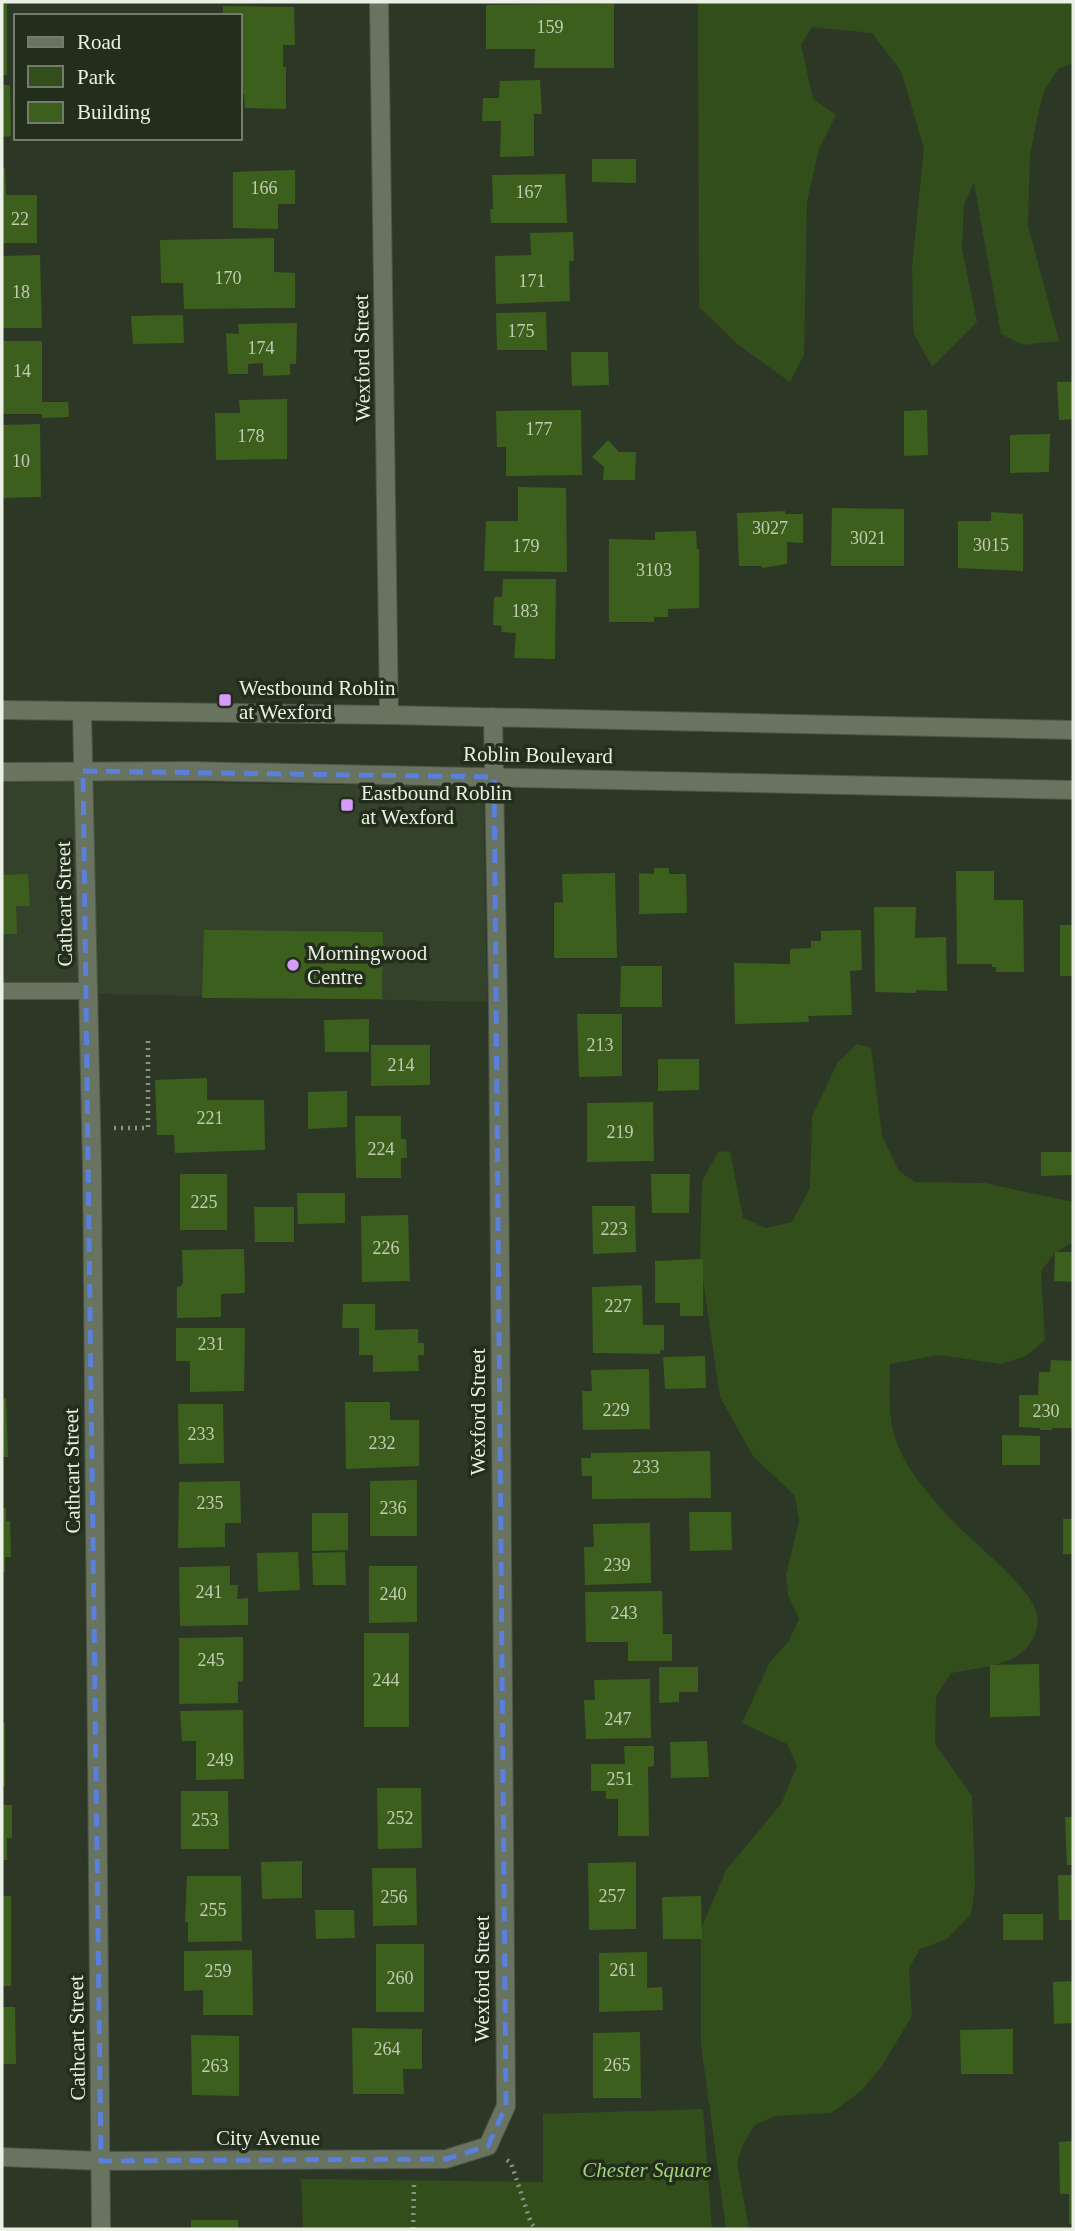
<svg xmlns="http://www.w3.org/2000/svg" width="1075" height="2231" font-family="'Times New Roman',serif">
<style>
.built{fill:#35422b}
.green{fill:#324e1a}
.building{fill:#3d5f1d}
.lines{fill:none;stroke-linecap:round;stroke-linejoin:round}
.service-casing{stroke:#4c5547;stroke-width:18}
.minor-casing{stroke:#4c5547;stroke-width:20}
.secondary-casing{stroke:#4c5547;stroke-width:20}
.path{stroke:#8b9385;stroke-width:4.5;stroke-dasharray:2 5;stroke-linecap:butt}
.service{stroke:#687360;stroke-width:16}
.minor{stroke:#687360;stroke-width:18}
.secondary{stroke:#687360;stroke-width:18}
.marked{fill:none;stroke:#5a7fdc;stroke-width:5;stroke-dasharray:14 9;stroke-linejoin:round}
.poi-dot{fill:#d79bf9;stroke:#232d1c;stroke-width:2.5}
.labels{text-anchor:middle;stroke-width:7;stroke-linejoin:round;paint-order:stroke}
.number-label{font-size:18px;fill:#bfccb3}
.street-label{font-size:21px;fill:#eaf0e5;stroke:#232d1c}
.poi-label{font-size:21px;fill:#eaf0e5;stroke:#232d1c;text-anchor:start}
.park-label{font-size:21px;font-style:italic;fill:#a1d479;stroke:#232d1c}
</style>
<rect width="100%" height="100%" fill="#2d3726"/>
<path class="built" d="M2 780 483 787 487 1002 2 992Z"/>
<path class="green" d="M698 2H1073V63L1058 69 1044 91 1037 119 1030 155 1028 226 1059 341 1023 345 1001 334 974 183 964 204 962 249 977 322 932 367 914 334 913 323 912 266 924 148 901 71 872 33 812 27 801 45 813 99 836 115 819 149 807 202 804 355 790 382 737 344 699 307Z
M857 1044 871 1048 882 1136 899 1171 915 1182 985 1183 1073 1202V1242L1055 1253 1041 1271 1045 1340 1026 1356 1001 1364 939 1355 890 1364C890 1403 886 1427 906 1462 915 1479 942 1511 956 1524 976 1545 1031 1588 1037 1614 1040 1628 1033 1643 1022 1652 1007 1666 971 1669 951 1673L936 1696 935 1744 972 1796 975 1886 971 1915 947 1939 920 1949 909 1968 912 2016 882 2066 861 2091 831 2113 775 2116 755 2125 743 2144 737 2163 749 2229H726L701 2044V1929L726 1870 781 1804 797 1766 787 1744 742 1723 770 1662 789 1641 799 1619 788 1595 786 1575 799 1521 795 1496 753 1456 720 1397 700 1259 702 1181 718 1152 730 1151 743 1218 766 1228 792 1222 810 1188 812 1116 838 1062Z
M703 2109 712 2229H303L301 2179 543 2182V2114Z"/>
<path class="building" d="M2 4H7V75H2Z
M614 4V68H534L535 49H486V5Z
M223 6 294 7 295 45H283V67H286V109L245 108 244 94 240 93V16H223Z
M540 80 542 114H534V156L500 157 501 121H482L483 98H499L500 81Z
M2 85H10L11 136 2 137Z
M592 159H636V183L592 182Z
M2 168H5L6 195H37V243H2Z
M295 170V204H278V229L233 228V172Z
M565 174 567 223H491L490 209H493L492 175Z
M573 232 574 261H569L570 301 496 304 495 256 531 255 530 233Z
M274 238V272L295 273V308L184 309 183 283H161L160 240Z
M40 255 42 328H2V256Z
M546 312 547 350H497L496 313Z
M183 315 184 343 133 344 131 316Z
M297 323 296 364H290V375L263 376V363L248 364V374H228L226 333 239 334 238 324Z
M2 341H42V402H68L69 417 42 418V414H2Z
M571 352H608L609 385 572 386Z
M1057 382H1073V419L1059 420Z
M287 399V459L216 460 215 413H240L239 400Z
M581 410 582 475 506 476V447H497L496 411Z
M927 410 928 455 904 456V411Z
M40 424 41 497 2 498V425Z
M1050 434 1049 472 1010 473V435Z
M608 440 619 452H636L635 480H603L604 467 592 457Z
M518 487 566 488 567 572 484 571 486 521H518Z
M832 508 904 509V566H831Z
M785 511V514H803V543L787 542V564L762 568V566H739L737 513Z
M991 512 1023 514V571L958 568V521H991Z
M696 531 697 549H699V608L668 609V617H654V622H609V539L655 540V532Z
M503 579H556L555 659 514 658 516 633 501 632 502 626 493 625 494 597H502Z
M654 868H669V874H686L687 913 639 914V873L654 874Z
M956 871H994V900H1023L1024 972H996V967H992V964H957Z
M615 873 617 958H554V903L563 902 562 874Z
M28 874 30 906H16L17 934H2V875Z
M874 907H916L915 938 946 937 947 991 916 990V993L875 992Z
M1060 925H1073V976H1060Z
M204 930 383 932 382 999 202 998Z
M861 930 862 970 850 971 852 1015 808 1016 809 1022 735 1024 734 963 790 964V949L811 948V941H821V931Z
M621 966H662V1007H620Z
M577 1014H622V1076L579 1077Z
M369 1019V1052H325L324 1020Z
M371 1045H430V1085L371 1086Z
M658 1059H699V1090L658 1091Z
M207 1078V1100H264L265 1150 175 1153 174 1135H157L155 1080Z
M347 1091V1127L308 1129V1092Z
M653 1102 654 1161 587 1162V1103Z
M355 1116H401V1139H406L407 1158H401V1178H356Z
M1041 1152H1073V1175L1041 1176Z
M180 1174H227V1230H180Z
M651 1174H690L689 1213H652Z
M297 1193H345V1223L298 1224Z
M592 1206H635L636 1252 593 1254Z
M254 1207H294V1242H255Z
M408 1215 410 1281 362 1282 361 1216Z
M244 1249 245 1293 221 1294V1317L177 1318V1287L181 1286 183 1283 182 1250Z
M1055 1252H1073V1282L1054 1281Z
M703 1259V1316H680V1303H655V1261Z
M642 1285 643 1325H664V1350H660V1354L593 1353 592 1287Z
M343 1304H375V1330L418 1329V1343H424V1355H418L419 1371 373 1372V1355H359V1328H342Z
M176 1328H245L244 1391 190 1392V1361H176Z
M705 1356 706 1388 665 1389 663 1357Z
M1051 1360 1073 1361V1428H1052V1430H1040V1428L1019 1427V1395H1038L1039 1372H1050Z
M649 1369 650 1429 583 1430 582 1391H592L591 1370Z
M6 1398 8 1457H2V1399Z
M345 1402H390V1420H419V1466L346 1469Z
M178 1404H223L224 1463 179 1464Z
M1002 1435 1040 1436V1465H1002Z
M710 1451 711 1498 592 1499V1476H582L581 1458H591V1453Z
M417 1480V1536H370V1481Z
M240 1481 241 1523H225V1547L178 1548 179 1482Z
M2 1508H6V1521H10L11 1557H5V1572H2Z
M689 1512H731L732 1550 690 1551Z
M312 1513H348V1550L312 1551Z
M1063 1519H1073V1554H1063Z
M650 1523 651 1583 585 1585 584 1547H594L593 1524Z
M298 1552 300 1590 258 1592 257 1553Z
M345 1552 346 1585H313L312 1553Z
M230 1566V1585H238L237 1599 248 1598V1625L180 1626 179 1567Z
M369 1566H417V1622L369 1623Z
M662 1591 663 1634H672V1661H628V1642H586L585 1592Z
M364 1633H409V1727H364Z
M243 1637V1682L238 1681V1703L179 1704V1638Z
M1039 1664 1040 1716 990 1717V1665Z
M659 1667H698V1692H679V1702L659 1703Z
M650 1679 651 1738 586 1739 584 1700H595L594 1680Z
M243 1710 244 1779 196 1780V1741H182L180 1711Z
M2 1723H5V1786H2Z
M707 1741 709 1777 671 1778 670 1742Z
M624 1746H654V1766L648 1767 649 1836H618V1799H606V1791H591V1764H625Z
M377 1788H421L422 1848 378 1849Z
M181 1791H228L229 1849H181Z
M2 1805H12V1838H7V1860H2Z
M1065 1817H1073V1865H1067Z
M302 1861V1898L262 1899 261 1862Z
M636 1862V1929L589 1930 588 1863Z
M372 1868H416L417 1925 373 1926Z
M1058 1875H1073V1920H1059Z
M187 1876H241L242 1941 188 1942V1922H185Z
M2 1896H11V1986H2Z
M701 1896 702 1939H663L662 1897Z
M315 1910H354L355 1938 316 1939Z
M1003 1914H1043V1940H1003Z
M376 1944H424V2012H376Z
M252 1950 253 2015H203V1990L184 1991V1951Z
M647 1952V1988L662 1987 663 2010 599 2012V1953Z
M1073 1981V2023L1054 2024 1053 1982Z
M2 2007H15L16 2064H2Z
M352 2028 422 2029V2069H403L404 2094H353Z
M1013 2029V2074H961L960 2030Z
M640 2032 641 2098H593V2033Z
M191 2035 239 2036V2096L192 2095Z
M1073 2141V2224H1069V2194H1060L1059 2142Z
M191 2220H238V2229H191Z"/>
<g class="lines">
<g class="service-casing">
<path id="service" d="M2 991H89"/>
</g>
<g class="minor-casing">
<path id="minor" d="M379 2 389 715
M82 712 92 1169 101 2229
M2 2157 101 2161 446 2159 488 2146 506 2106 498 1006 493 717"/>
</g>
<g class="secondary-casing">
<path id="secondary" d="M2 710 389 715 1073 730
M2 772 192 771 1073 790"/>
</g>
<path class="path" d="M114 1128H148V1040
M507 2160 511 2163 531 2223 536 2229
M413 2229 414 2185"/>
<use href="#service" class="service"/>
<use href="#minor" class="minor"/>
<use href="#secondary" class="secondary"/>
</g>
<path class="marked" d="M83 771 494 777 506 2106 488 2146 446 2159 101 2161Z"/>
<g class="poi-dot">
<rect x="218" y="693" width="14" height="14" rx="3.5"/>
<rect x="340" y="798" width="14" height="14" rx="3.5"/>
<circle cx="293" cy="965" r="7"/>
</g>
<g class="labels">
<g class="number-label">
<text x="550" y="33">159</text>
<text x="264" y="194">166</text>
<text x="529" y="198">167</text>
<text x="20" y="225">22</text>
<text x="228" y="284">170</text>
<text x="532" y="287">171</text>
<text x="21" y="298">18</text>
<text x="521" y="337">175</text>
<text x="261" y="354">174</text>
<text x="22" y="377">14</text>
<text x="539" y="435">177</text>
<text x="251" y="442">178</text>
<text x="21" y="467">10</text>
<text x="770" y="534">3027</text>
<text x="868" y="544">3021</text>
<text x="991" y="551">3015</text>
<text x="526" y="552">179</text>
<text x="654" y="576">3103</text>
<text x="525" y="617">183</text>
<text x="600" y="1051">213</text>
<text x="401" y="1071">214</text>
<text x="210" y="1124">221</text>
<text x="620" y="1138">219</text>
<text x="381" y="1155">224</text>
<text x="204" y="1208">225</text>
<text x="614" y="1235">223</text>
<text x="386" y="1254">226</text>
<text x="618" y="1312">227</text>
<text x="211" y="1350">231</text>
<text x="616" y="1416">229</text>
<text x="1046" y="1417">230</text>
<text x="201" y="1440">233</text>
<text x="382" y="1449">232</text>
<text x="646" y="1473">233</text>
<text x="210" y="1509">235</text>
<text x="393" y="1514">236</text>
<text x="617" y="1571">239</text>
<text x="209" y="1598">241</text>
<text x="393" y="1600">240</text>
<text x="624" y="1619">243</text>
<text x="211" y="1666">245</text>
<text x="386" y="1686">244</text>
<text x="618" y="1725">247</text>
<text x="220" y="1766">249</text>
<text x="620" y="1785">251</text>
<text x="400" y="1824">252</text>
<text x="205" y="1826">253</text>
<text x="612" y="1902">257</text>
<text x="394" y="1903">256</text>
<text x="213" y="1916">255</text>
<text x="623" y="1976">261</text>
<text x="218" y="1977">259</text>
<text x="400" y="1984">260</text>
<text x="387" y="2055">264</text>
<text x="617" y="2071">265</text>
<text x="215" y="2072">263</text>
</g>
<g class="street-label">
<text transform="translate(362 358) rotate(-91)" y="7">Wexford Street</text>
<text transform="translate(538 755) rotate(1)" y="7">Roblin Boulevard</text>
<text transform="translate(64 904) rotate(-91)" y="7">Cathcart Street</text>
<text transform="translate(478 1412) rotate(-90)" y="7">Wexford Street</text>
<text transform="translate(72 1471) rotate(-91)" y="7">Cathcart Street</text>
<text transform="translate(482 1979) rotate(-90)" y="7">Wexford Street</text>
<text transform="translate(77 2038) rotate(-91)" y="7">Cathcart Street</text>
<text x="268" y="2145">City Avenue</text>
</g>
<g class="poi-label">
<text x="239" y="695">Westbound Roblin<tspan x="239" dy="24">at Wexford</tspan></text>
<text x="361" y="800">Eastbound Roblin<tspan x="361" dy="24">at Wexford</tspan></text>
<text x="307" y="960">Morningwood<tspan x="307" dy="24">Centre</tspan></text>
</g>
<g class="park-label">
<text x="647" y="2177">Chester Square</text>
</g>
</g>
<rect width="1075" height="2231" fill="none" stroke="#eaf0e5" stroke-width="7"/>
<rect x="14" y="14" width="228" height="126" fill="#232d1c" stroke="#737b6c" stroke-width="2"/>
<rect x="28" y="37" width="35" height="10" fill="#687360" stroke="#737b6c" stroke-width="2"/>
<text x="77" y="49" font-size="21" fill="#eaf0e5">Road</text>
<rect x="28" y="66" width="35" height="21" fill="#324e1a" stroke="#737b6c" stroke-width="2"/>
<text x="77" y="84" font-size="21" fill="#eaf0e5">Park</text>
<rect x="28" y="102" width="35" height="21" fill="#3d5f1d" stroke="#737b6c" stroke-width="2"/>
<text x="77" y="119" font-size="21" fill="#eaf0e5">Building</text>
</svg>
